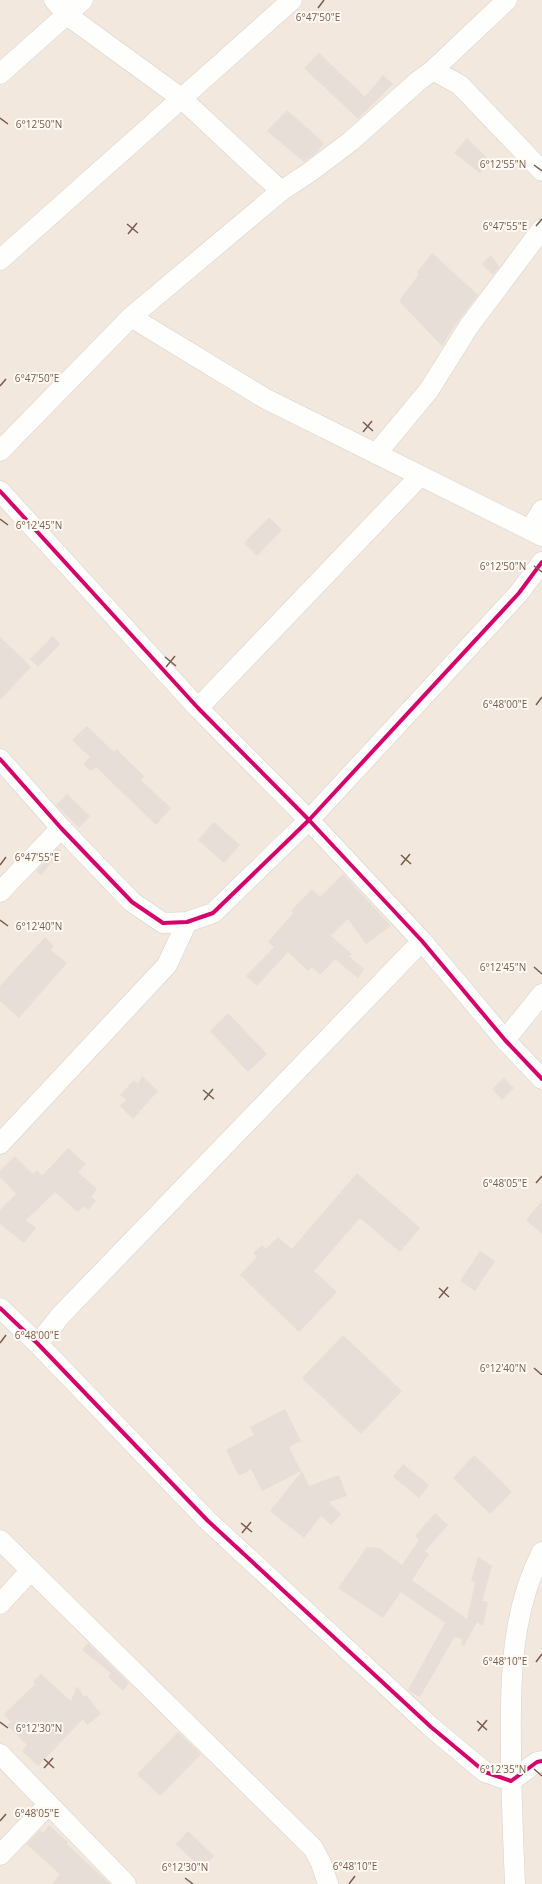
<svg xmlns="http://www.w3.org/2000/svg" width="542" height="1884" font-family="'Open Sans',sans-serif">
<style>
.residential{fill:#f2e8de}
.building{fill:#e6ded7}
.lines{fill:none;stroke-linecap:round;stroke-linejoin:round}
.minor-casing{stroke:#d7d1cb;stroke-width:21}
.minor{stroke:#fefefd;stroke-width:20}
.cycleway-casing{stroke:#fffaf3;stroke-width:6}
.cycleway{stroke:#d6006c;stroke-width:4}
.ticks{fill:none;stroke:#7a5c4d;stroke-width:1.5}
.ticks-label{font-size:10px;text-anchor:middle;fill:#7a5c4d;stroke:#fffaf3;stroke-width:4;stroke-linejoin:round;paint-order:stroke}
</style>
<rect width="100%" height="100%" fill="#f9f5f0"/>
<path class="residential" d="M0 0H542V1884H0Z"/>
<path class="building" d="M319 53 365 97 383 75 393 84 358 119 304 68Z
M287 110 324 143 316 153 304 162 267 131Z
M467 138 489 160 480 173 454 153Z
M432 253 478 295 455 325 442 346 399 301 419 274 417 272Z
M491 255 499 267 493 275 482 264Z
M269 517 282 530 257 556 244 543Z
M53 636 60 644 38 667 30 659Z
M0 637 31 667 0 700Z
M87 726 114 752 116 749 144 776 141 780 171 808 156 825 96 767 91 771 83 764 90 757 72 740Z
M67 794 90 816 79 828 56 805Z
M214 822 240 845 224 863 198 840Z
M58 848 61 851 41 875 36 871Z
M343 874 391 926 366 944 348 919 331 936 352 954 349 956 364 969 358 978 335 959 320 975 312 967 308 971 288 952 257 986 246 976 274 947 268 942 293 913 291 911 312 889 320 897Z
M45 937 54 946 51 950 67 963 19 1018 0 1001V986Z
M228 1013 267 1054 248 1072 210 1031Z
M142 1076 158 1091 133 1119 120 1106 126 1100 120 1095 134 1080 138 1084Z
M504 1078 514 1088 502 1100 492 1089Z
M68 1148 86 1164 78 1172 97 1189 91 1197 96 1201 88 1210 84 1206 78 1212 55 1192 26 1220 36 1228 24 1243 0 1224V1210L16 1194 0 1177V1171L15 1156 33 1174 37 1170 42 1176Z
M357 1173 420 1228 400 1252 360 1218 314 1271 337 1292 299 1332 240 1275 257 1257 253 1253 262 1245 266 1249 278 1237 292 1249Z
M542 1201V1234L526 1220Z
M480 1251 495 1261 475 1291 460 1281Z
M343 1335 402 1391 361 1434 302 1378Z
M285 1409 301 1441 289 1447 301 1471 262 1491 251 1469 239 1476 226 1450 254 1435 250 1427Z
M474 1455 512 1492 490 1514 453 1478Z
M403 1464 429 1485 419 1498 393 1477Z
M302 1471 309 1486 339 1475 347 1496 329 1502 341 1514 331 1525 321 1516 304 1538 270 1511Z
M435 1513 448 1525 425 1551 429 1554 412 1580 467 1619 475 1583 471 1580 478 1557 492 1566 482 1601 488 1602 483 1626 477 1622 464 1646 461 1645 462 1640 455 1636 420 1697 408 1690 445 1623 401 1592 383 1618 338 1588 367 1547 379 1548 402 1565 419 1540 415 1536Z
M88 1643 129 1683 123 1691 108 1677 111 1673 82 1650Z
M41 1674 71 1701 77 1686 84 1697 86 1695 101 1714 87 1725 83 1719 38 1766 22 1751 27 1745 7 1725 11 1722 4 1714 35 1684 33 1682Z
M178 1732 201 1754 160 1796 137 1774Z
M49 1825 68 1842 67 1844 110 1884H52L60 1874 26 1844 40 1830 43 1833Z
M188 1831 214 1856 202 1869 176 1844Z"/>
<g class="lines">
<g class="minor-casing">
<path id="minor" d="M54 0 67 15 181 98 281 191
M433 70 460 85 542 171
M0 74 83 0
M0 260 292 0
M131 317 266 399 542 536
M0 451 131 317 281 191 310 172 351 141 417 82 433 70 507 0
M376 454 429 390 469 326 542 229
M0 491 198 708 309 820 422 941 505 1040 542 1079
M530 530 542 510
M198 708 420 476
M0 759 61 828 132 902 163 923 187 922 213 913 309 820 519 593 542 562
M0 892 61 828
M505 1040 542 994
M0 1144 167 965 187 922
M0 1308 38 1344 207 1520 431 1727 485 1772 511 1781 537 1762 542 1761
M38 1344 60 1316 422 941
M0 1540 313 1848 321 1863 328 1884
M0 1604 31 1570
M0 1754 126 1884
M0 1855 48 1805
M515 1884C513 1838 511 1793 511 1747 510 1682 511 1611 542 1552"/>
</g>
<use href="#minor" class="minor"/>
<g class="cycleway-casing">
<path id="cycleway" d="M0 491 198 708 309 820 422 941 505 1040 542 1079
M0 759 61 828 132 902 163 923 187 922 213 913 309 820 519 593 542 562
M0 1308 38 1344 207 1520 431 1727 485 1772 511 1781 537 1762 542 1761"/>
</g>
<use href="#cycleway" class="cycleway"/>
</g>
<path class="ticks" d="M318 8 324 0M0 118 8 124M534 165 542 171M127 224 138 233M536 226 542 219M128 234 137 223M0 386 6 379M363 422 373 431M363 432 372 421M0 519 8 525M534 566 542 572M165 657 176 666M166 667 175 656M536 705 542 697M401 855 411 864M0 865 6 857M401 865 410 854M0 920 8 926M534 967 542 974M203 1090 214 1099M204 1100 213 1089M536 1183 542 1176M439 1288 449 1297M439 1298 448 1287M0 1343 6 1335M534 1368 542 1375M241 1523 252 1532M242 1533 251 1522M536 1662 542 1654M477 1721 487 1730M0 1722 8 1728M478 1731 487 1720M44 1759 54 1768M44 1768 53 1758M534 1769 542 1776M0 1821 6 1814M185 1878 193 1884M349 1884 355 1876"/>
<g class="ticks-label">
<text x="318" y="21">6°47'50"E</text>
<text x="39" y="128">6°12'50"N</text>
<text x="503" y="168">6°12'55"N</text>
<text x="505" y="230">6°47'55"E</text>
<text x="37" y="382">6°47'50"E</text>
<text x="39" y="529">6°12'45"N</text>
<text x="503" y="570">6°12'50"N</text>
<text x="505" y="708">6°48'00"E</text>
<text x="37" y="861">6°47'55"E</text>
<text x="39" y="930">6°12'40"N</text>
<text x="503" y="971">6°12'45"N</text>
<text x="505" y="1187">6°48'05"E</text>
<text x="37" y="1339">6°48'00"E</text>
<text x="503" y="1372">6°12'40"N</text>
<text x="505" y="1665">6°48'10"E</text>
<text x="39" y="1732">6°12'30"N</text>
<text x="503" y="1773">6°12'35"N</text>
<text x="37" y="1817">6°48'05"E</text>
<text x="355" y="1870">6°48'10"E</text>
<text x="185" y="1871">6°12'30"N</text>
</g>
</svg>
